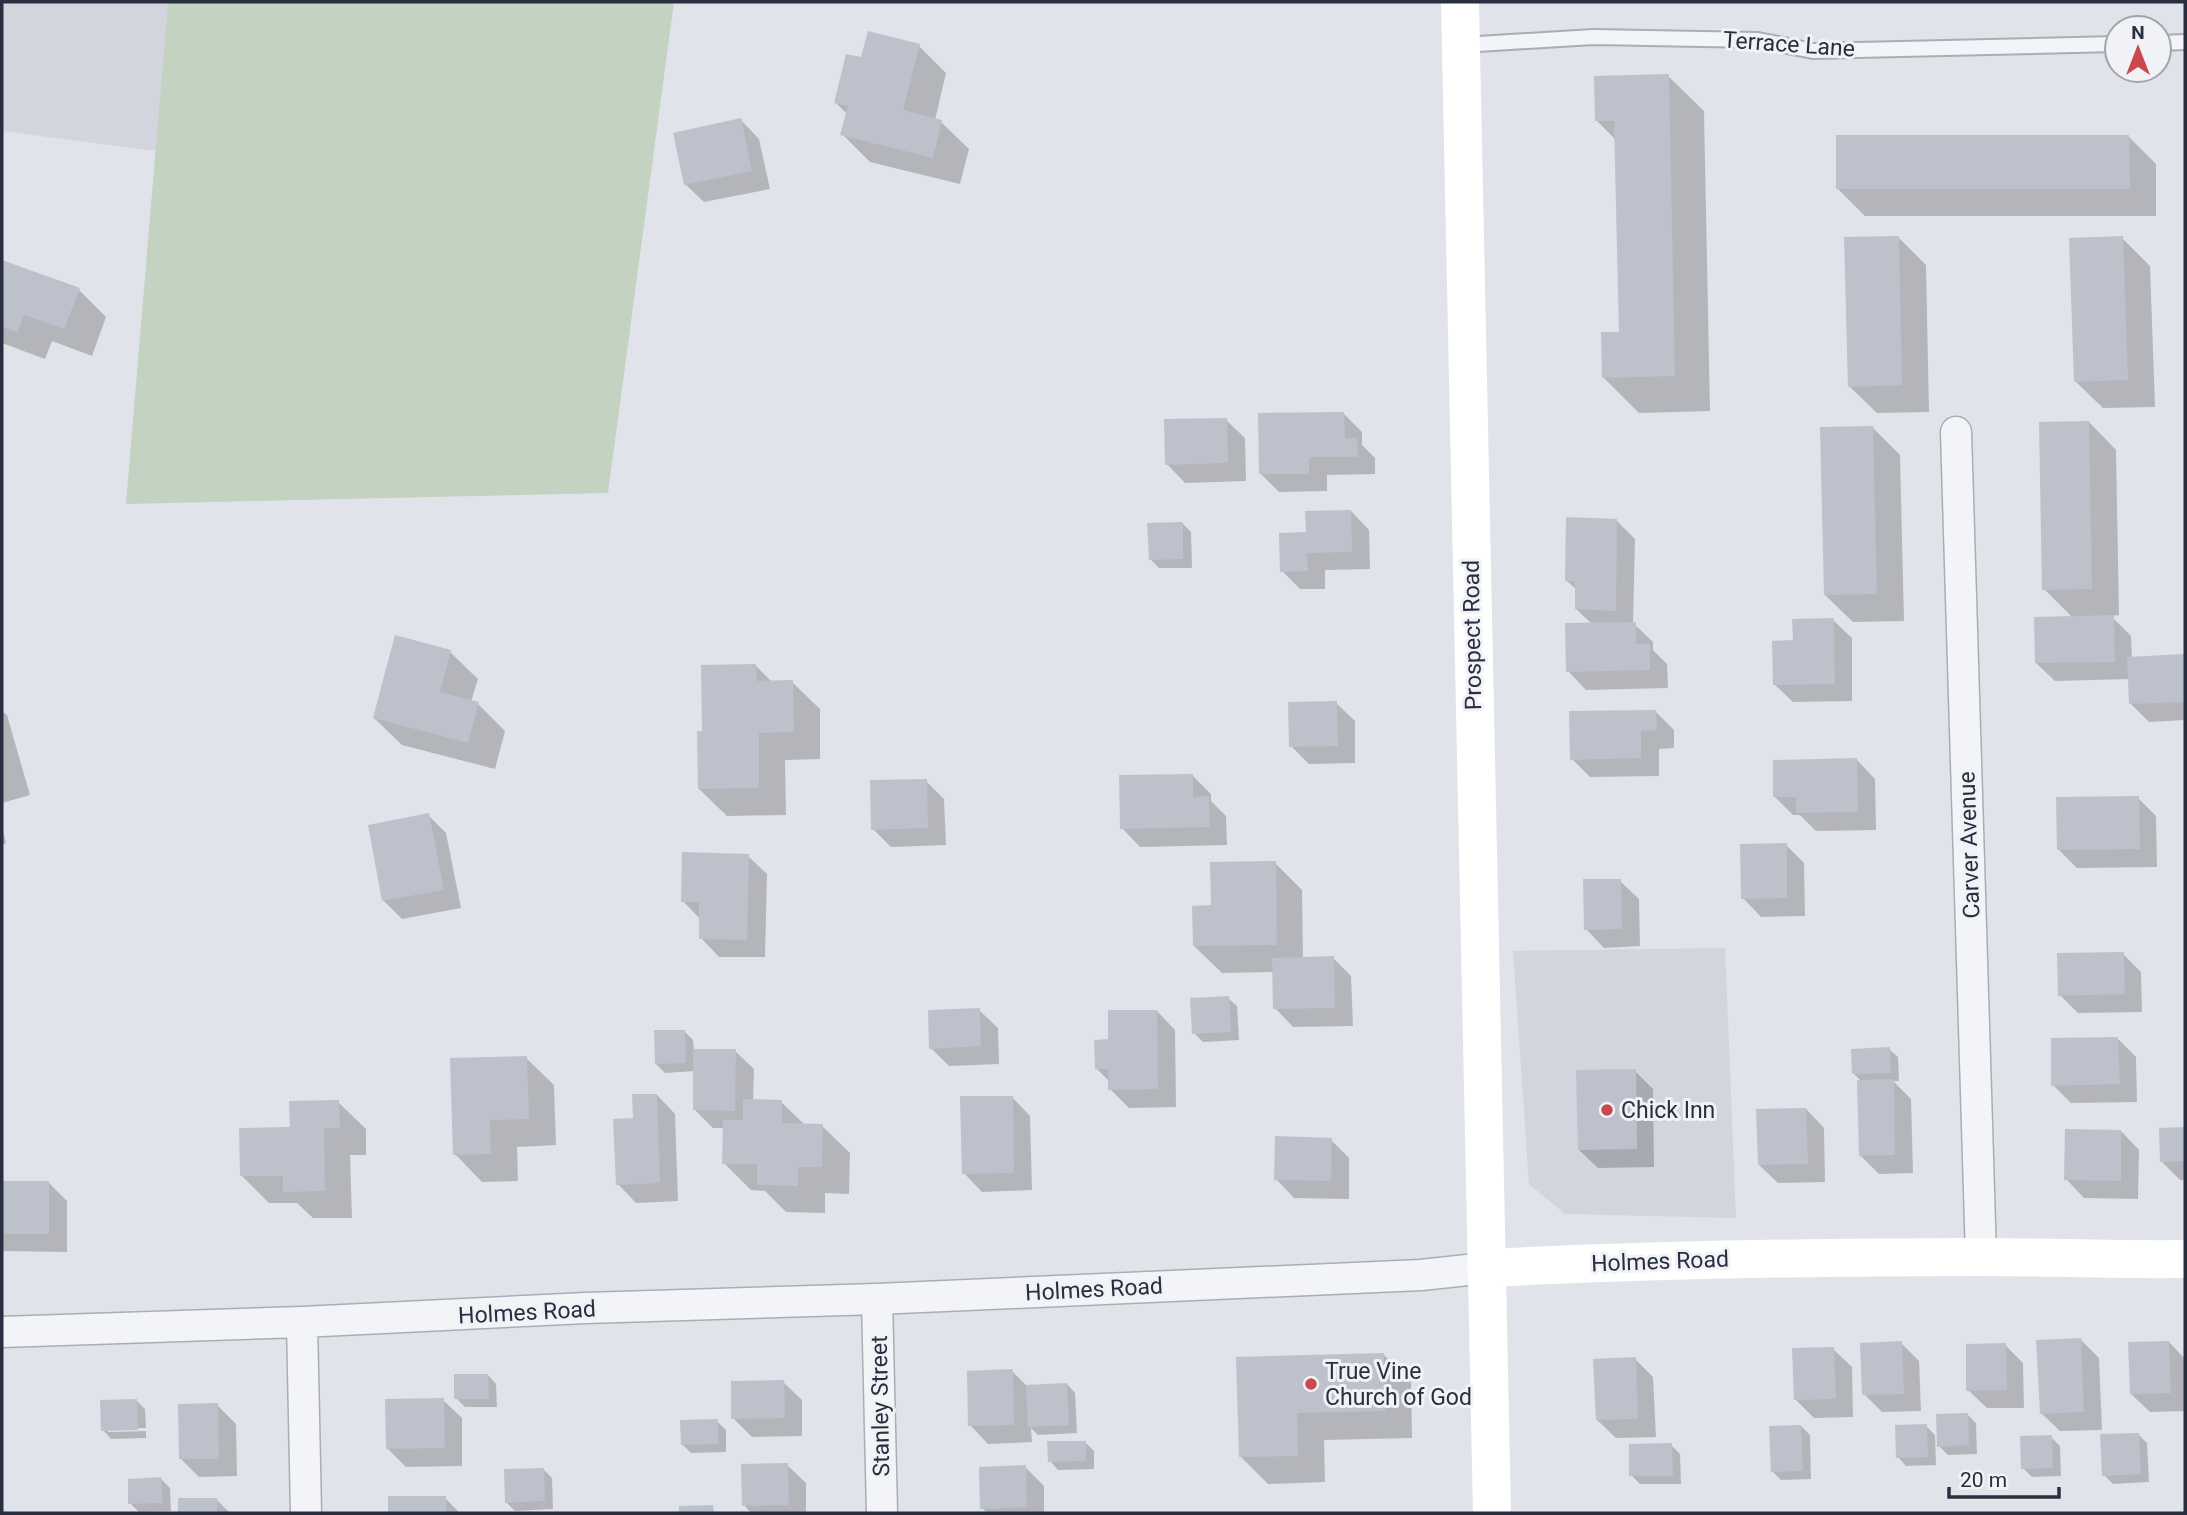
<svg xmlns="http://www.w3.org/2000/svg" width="2187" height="1515" font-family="Roboto,sans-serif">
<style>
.built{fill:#d2d5de}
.green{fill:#c4d2c1}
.shadow{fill:#0003}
.building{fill:#bdc1cb}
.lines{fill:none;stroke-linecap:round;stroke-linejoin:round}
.lane-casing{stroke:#a9adb6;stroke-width:18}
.street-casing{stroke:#a9adb6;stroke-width:33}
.lane{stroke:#f3f4f7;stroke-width:14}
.street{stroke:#f3f4f7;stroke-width:30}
.secondary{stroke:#fff;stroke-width:38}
.poi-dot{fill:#ca494f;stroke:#f0f2f6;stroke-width:2.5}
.labels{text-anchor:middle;stroke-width:6;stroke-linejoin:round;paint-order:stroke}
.street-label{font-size:23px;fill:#292f40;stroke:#f0f2f6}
.poi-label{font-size:23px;fill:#292f40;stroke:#f0f2f6;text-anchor:start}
</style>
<rect width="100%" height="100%" fill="#e0e3e9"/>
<path class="built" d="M2 2H168L156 151 2 131Z
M1725 948 1736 1218 1565 1214 1529 1184 1513 951Z"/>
<path class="green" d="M168 2H674L608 493 126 504Z"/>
<path class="shadow" d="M919 46 946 73 935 120 941 122 969 149 960 184 870 162 842 134 847 114 836 103 862 60Z
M1668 76 1704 111 1710 411 1639 413 1603 377 1621 334 1616 140 1597 121Z
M741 120 759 139 770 189 704 202 685 184Z
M2128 136 2156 164V216H1865L1838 189Z
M1898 237 1926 265 1929 412 1877 413 1849 386Z
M2122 238 2150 266 2155 407 2103 408 2075 381Z
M2 262 79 290 106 317 92 356 52 341 45 359 2 343Z
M1344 414 1362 432V445L1375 458V474L1327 475V491L1279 492 1261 474Z
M1226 420 1245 438 1246 481 1185 483 1167 464Z
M2089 422 2116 450 2119 615 2111 616 2131 636 2132 658 2185 657V720L2149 722 2131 704 2130 679 2055 681 2036 663 2073 618 2044 589Z
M1872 427 1900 455 1904 621 1853 622 1825 595Z
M1351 511 1369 530 1370 569 1325 570V589H1300L1282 571 1307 534Z
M1616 520 1635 539 1633 623 1653 642V650L1667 664 1668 688 1586 690 1568 671 1592 624 1576 609 1577 590 1567 581Z
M1182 523 1191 532 1192 568H1159L1150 559Z
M1833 620 1852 638V701L1793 702 1774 684 1795 642Z
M450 652 478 679 471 702 478 704 505 731 495 769 402 745 374 718Z
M756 666 772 682H792L820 709V759L785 760 786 815 727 816 699 789 703 733Z
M1336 703 1355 721V763L1309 764 1291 746Z
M2 711 7 715 30 795 2 803Z
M1656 712 1674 730V748L1659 749V776L1590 777 1572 759Z
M1857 760 1875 779 1876 830 1816 831 1800 815H1793L1775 797Z
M1192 775 1211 794V801L1226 816 1227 845 1140 847 1122 828Z
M926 781 944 799 946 845 891 847 873 829Z
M2138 798 2156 816 2157 867 2077 868 2059 850Z
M428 815 446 833 461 908 402 919 384 901Z
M2 827 6 843 2 845Z
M1786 845 1804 863 1805 916 1761 917 1743 898Z
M748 856 767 874 765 957H719L701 938V920L683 901Z
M1275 863 1302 890 1303 959 1333 958 1351 976 1353 1026 1293 1027 1275 1008 1274 972 1222 973 1194 946 1212 907Z
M1620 881 1639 899 1640 946 1604 948 1586 929Z
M2123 954 2141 972 2142 1012 2078 1013 2060 995Z
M1228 998 1237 1006 1239 1040 1203 1042 1194 1033Z
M979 1010 998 1028 999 1064 949 1066 931 1048Z
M1157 1011 1175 1030 1176 1107 1129 1108 1110 1089V1082L1097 1069 1109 1041Z
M685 1032 693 1040 694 1050 735 1051 754 1069 753 1101 781 1102 805 1125 822 1126 850 1153 849 1194 825 1193V1213L786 1212 765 1191 751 1190 724 1163 725 1128H713L694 1109 695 1071 665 1073 656 1064Z
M2118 1039 2136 1057 2137 1102 2071 1103 2053 1085Z
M1889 1049 1898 1057 1899 1081H1893L1911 1099 1913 1173 1879 1174 1861 1156 1862 1082 1853 1073Z
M526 1058 554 1085 556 1145 517 1147 518 1181 482 1182 455 1154Z
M1635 1071 1653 1089 1654 1167 1598 1168 1579 1150Z
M657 1095 675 1114 678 1201 636 1203 618 1184 635 1120Z
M1012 1097 1030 1116 1032 1190 982 1192 964 1173Z
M338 1102 366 1129V1155H350L352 1218H313L297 1203H269L242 1176 292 1128Z
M1806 1109 1824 1128 1825 1182 1778 1183 1759 1165Z
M2185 1129V1180H2180L2162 1162 2161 1130Z
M2121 1131 2139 1150 2138 1199 2084 1198 2066 1179Z
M1331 1140 1349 1158V1199L1294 1198 1276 1179Z
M2 1183H49L67 1201V1252L2 1251Z
M2081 1340 2099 1358 2102 1430 2060 1431 2041 1413Z
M2169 1342 2185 1359V1411L2150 1412 2131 1394Z
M1901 1343 1919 1361 1921 1411 1882 1412 1864 1394Z
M2005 1345 2023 1363 2024 1408H1987L1968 1390Z
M1833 1349 1852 1367 1853 1417 1814 1418 1796 1400Z
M1384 1355 1411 1382 1412 1438 1324 1440 1325 1482 1268 1484 1240 1456 1238 1358Z
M1635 1359 1653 1377 1656 1437 1616 1438 1597 1420Z
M1012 1371 1027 1386 1067 1384 1075 1393 1077 1433 1038 1435 1031 1428 1032 1442 988 1444 970 1425Z
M488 1375 496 1384 497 1407H465L456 1398Z
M783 1382 802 1400V1436L752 1437 733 1418Z
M136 1400 145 1409 146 1428 108 1429V1432L146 1431V1438L111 1439 103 1430Z
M443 1400 462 1418V1466L406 1467 387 1448Z
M217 1405 236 1424 237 1476 199 1477 181 1459Z
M1967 1414 1976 1423 1977 1454 1948 1455 1939 1446Z
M717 1421 726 1430V1452L691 1453 683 1445Z
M1801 1426 1810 1435 1811 1479 1781 1480 1772 1471Z
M1926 1426 1935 1435 1936 1465 1906 1466 1898 1457Z
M2138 1434 2147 1443 2149 1482 2113 1484 2104 1475Z
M2051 1437 2060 1446 2061 1476 2032 1477 2023 1468Z
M1085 1442 1094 1451V1469L1058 1470 1050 1461Z
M1671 1445 1680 1454 1681 1484H1640L1631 1475Z
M787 1465 806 1483V1513H751L744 1505Z
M1025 1467 1044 1486V1513H987L982 1508Z
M544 1470 552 1478 553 1509 515 1511 506 1502Z
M161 1479 170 1488 171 1511 139 1512 130 1503Z
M390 1498H445L460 1513H390Z
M216 1499 230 1513H180L179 1500Z"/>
<path class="building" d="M868 31 920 44 903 110 942 120 933 158 840 135 848 106 834 103 846 54 861 57Z
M1669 74 1675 376 1602 378 1601 332H1619L1614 121H1595L1594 76Z
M741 118 752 171 684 185 673 133Z
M1836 135H2129L2130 189H1836Z
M1899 236 1902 385 1848 387 1844 237Z
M2123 236 2128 380 2074 382 2069 238Z
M2 260 80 288 64 329 24 315 18 332 2 327Z
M1344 412 1345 438H1357L1358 457H1309V474H1259L1258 413Z
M1227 418 1228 463 1165 465 1164 419Z
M2089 421 2092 589 2042 590 2039 422Z
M1873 426 1877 594 1824 595 1820 427Z
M1351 510 1352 552 1307 553 1308 571 1280 572 1279 533 1306 532 1305 511Z
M1566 517 1617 519 1616 611 1575 609V582L1565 581Z
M1183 522V559L1149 560 1147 523Z
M2114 615 2115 662 2035 663 2034 617Z
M1834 618 1835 684 1773 685 1772 641 1793 640 1792 619Z
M1636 622V644H1650V670L1566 672 1565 623Z
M395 635 451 650 440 692 479 702 468 743 373 718Z
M2185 654V702L2129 704 2127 657Z
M756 664 757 681 793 680 794 732 759 733V788L698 789 697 731H702L701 665Z
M1337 701 1338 746 1289 747 1288 702Z
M1656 710 1657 730 1641 731V758L1570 760 1569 711Z
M1857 758 1858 812 1796 813V797H1773V760Z
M1193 774V797L1209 796 1210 827 1120 829 1119 775Z
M927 779 928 828 871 830 870 780Z
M2139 796 2140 849 2057 850 2056 797Z
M429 813 444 890 382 901 368 825Z
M1787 843V898L1741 899 1740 844Z
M682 852 749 854 747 940 699 939V902H681Z
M1276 861 1277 945 1193 946 1192 906 1211 905 1210 862Z
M1583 879H1621L1622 929 1584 930Z
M2124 952 2125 994 2058 996 2057 953Z
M1334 956 1335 1008 1273 1009 1272 958Z
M1229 996 1231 1032 1192 1034 1190 998Z
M980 1008 981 1046 929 1049 928 1010Z
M1108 1010H1157L1158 1089 1108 1090V1069H1095L1094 1040 1108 1039Z
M654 1030H685L686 1063 655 1064Z
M2118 1037 2120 1084 2051 1086V1038Z
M1890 1047 1891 1073 1852 1074 1851 1049Z
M693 1049H736L735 1111 693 1110Z
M527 1056 529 1119 490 1120 491 1154 453 1155 450 1058Z
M1636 1069 1637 1149 1578 1150 1576 1070Z
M1894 1079 1895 1155 1859 1156 1857 1080Z
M632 1094H657L660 1183 616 1185 613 1119 633 1118Z
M960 1096H1013L1014 1173 962 1174Z
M743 1099 782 1100V1123L823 1124 822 1167H798V1186L757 1185V1164H722L723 1120H743Z
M339 1100 340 1128H324L325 1191 283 1192V1176H240L239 1128 290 1127 289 1101Z
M1806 1108 1808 1164 1758 1165 1756 1109Z
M2185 1127V1161L2160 1162 2159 1128Z
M2065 1129 2121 1130V1181L2064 1180Z
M1275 1136 1332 1138 1331 1181 1274 1180Z
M2 1181H49V1234H2Z
M2081 1338 2084 1412 2040 1414 2036 1340Z
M1902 1341 1904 1394 1862 1395 1860 1343Z
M2169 1341 2171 1393 2130 1394 2128 1342Z
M2006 1343 2007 1390 1966 1391V1344Z
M1834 1347 1836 1399 1794 1400 1792 1348Z
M1384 1353 1385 1411 1297 1413 1298 1456 1239 1457 1236 1357Z
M1636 1357 1638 1419 1596 1420 1593 1359Z
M1013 1369 1014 1425 968 1426 967 1371Z
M454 1374H488L489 1399H454Z
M784 1380 785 1418 731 1419V1381Z
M1067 1383 1069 1425 1028 1427 1026 1385Z
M444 1398 445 1448 386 1449 385 1399Z
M137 1399 138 1430 101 1431 100 1400Z
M218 1403 219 1459H179L178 1404Z
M1968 1413 1969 1445 1937 1447 1936 1414Z
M718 1419V1444L681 1445 680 1420Z
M1927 1424 1928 1457 1896 1458 1895 1425Z
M1801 1425 1803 1471 1771 1472 1769 1426Z
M2139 1433 2141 1474 2102 1476 2100 1434Z
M2052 1435 2053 1468 2021 1469 2020 1436Z
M1047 1441H1086V1461L1048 1462Z
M1672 1443 1673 1476H1629V1444Z
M788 1463 789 1505 742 1506 741 1464Z
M1026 1465 1027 1507 980 1509 979 1467Z
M544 1468 545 1501 505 1503 504 1469Z
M161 1477 163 1503 128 1504V1479Z
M388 1496H446V1513H388Z
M178 1498H217V1513H178Z
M713 1505 714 1513H679V1506Z"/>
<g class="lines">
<g class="lane-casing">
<path id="lane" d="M2159 43 2185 42
M1462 45 1593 37 1758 40 1813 51 2117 44"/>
</g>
<g class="street-casing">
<path id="street" d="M1956 432 1981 1257
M877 1299 882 1513
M302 1322 306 1513
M2 1332 302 1322 586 1308 877 1299 1421 1275 1486 1268"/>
</g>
<use href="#lane" class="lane"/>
<use href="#street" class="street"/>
<path class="secondary" d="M1460 2 1492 1513
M1486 1268C1650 1260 1815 1257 1979 1257 2048 1257 2116 1260 2185 1259"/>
</g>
<g class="poi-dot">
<circle cx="1607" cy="1110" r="7"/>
<circle cx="1311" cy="1384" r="7"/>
</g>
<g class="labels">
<g class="street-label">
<text transform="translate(1789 44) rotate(4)" y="8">Terrace Lane</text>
<text transform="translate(1472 635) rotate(-91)" y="8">Prospect Road</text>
<text transform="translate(1969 845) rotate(-92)" y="8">Carver Avenue</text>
<text transform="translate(1660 1261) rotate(-2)" y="8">Holmes Road</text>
<text transform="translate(1094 1289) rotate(-3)" y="8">Holmes Road</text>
<text transform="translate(527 1312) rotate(-3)" y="8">Holmes Road</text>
<text transform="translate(880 1406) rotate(-91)" y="8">Stanley Street</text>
</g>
<g class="poi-label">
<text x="1621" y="1118">Chick Inn</text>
<text x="1325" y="1379">True Vine<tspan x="1325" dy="26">Church of God</tspan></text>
</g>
</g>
<rect width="2187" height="1515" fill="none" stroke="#292f40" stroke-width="7"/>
<g transform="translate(2138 49)"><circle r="33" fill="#f0f2f6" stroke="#a0a4ad" stroke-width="2"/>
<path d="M0-5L12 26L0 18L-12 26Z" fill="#ca494f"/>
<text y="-10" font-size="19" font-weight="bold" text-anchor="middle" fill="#292f40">N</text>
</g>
<path d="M1949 1487v10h110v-10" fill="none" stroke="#292f40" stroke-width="3.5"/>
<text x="1960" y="1487" font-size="21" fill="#292f40" stroke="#f0f2f6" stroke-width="5" paint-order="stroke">20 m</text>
</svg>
